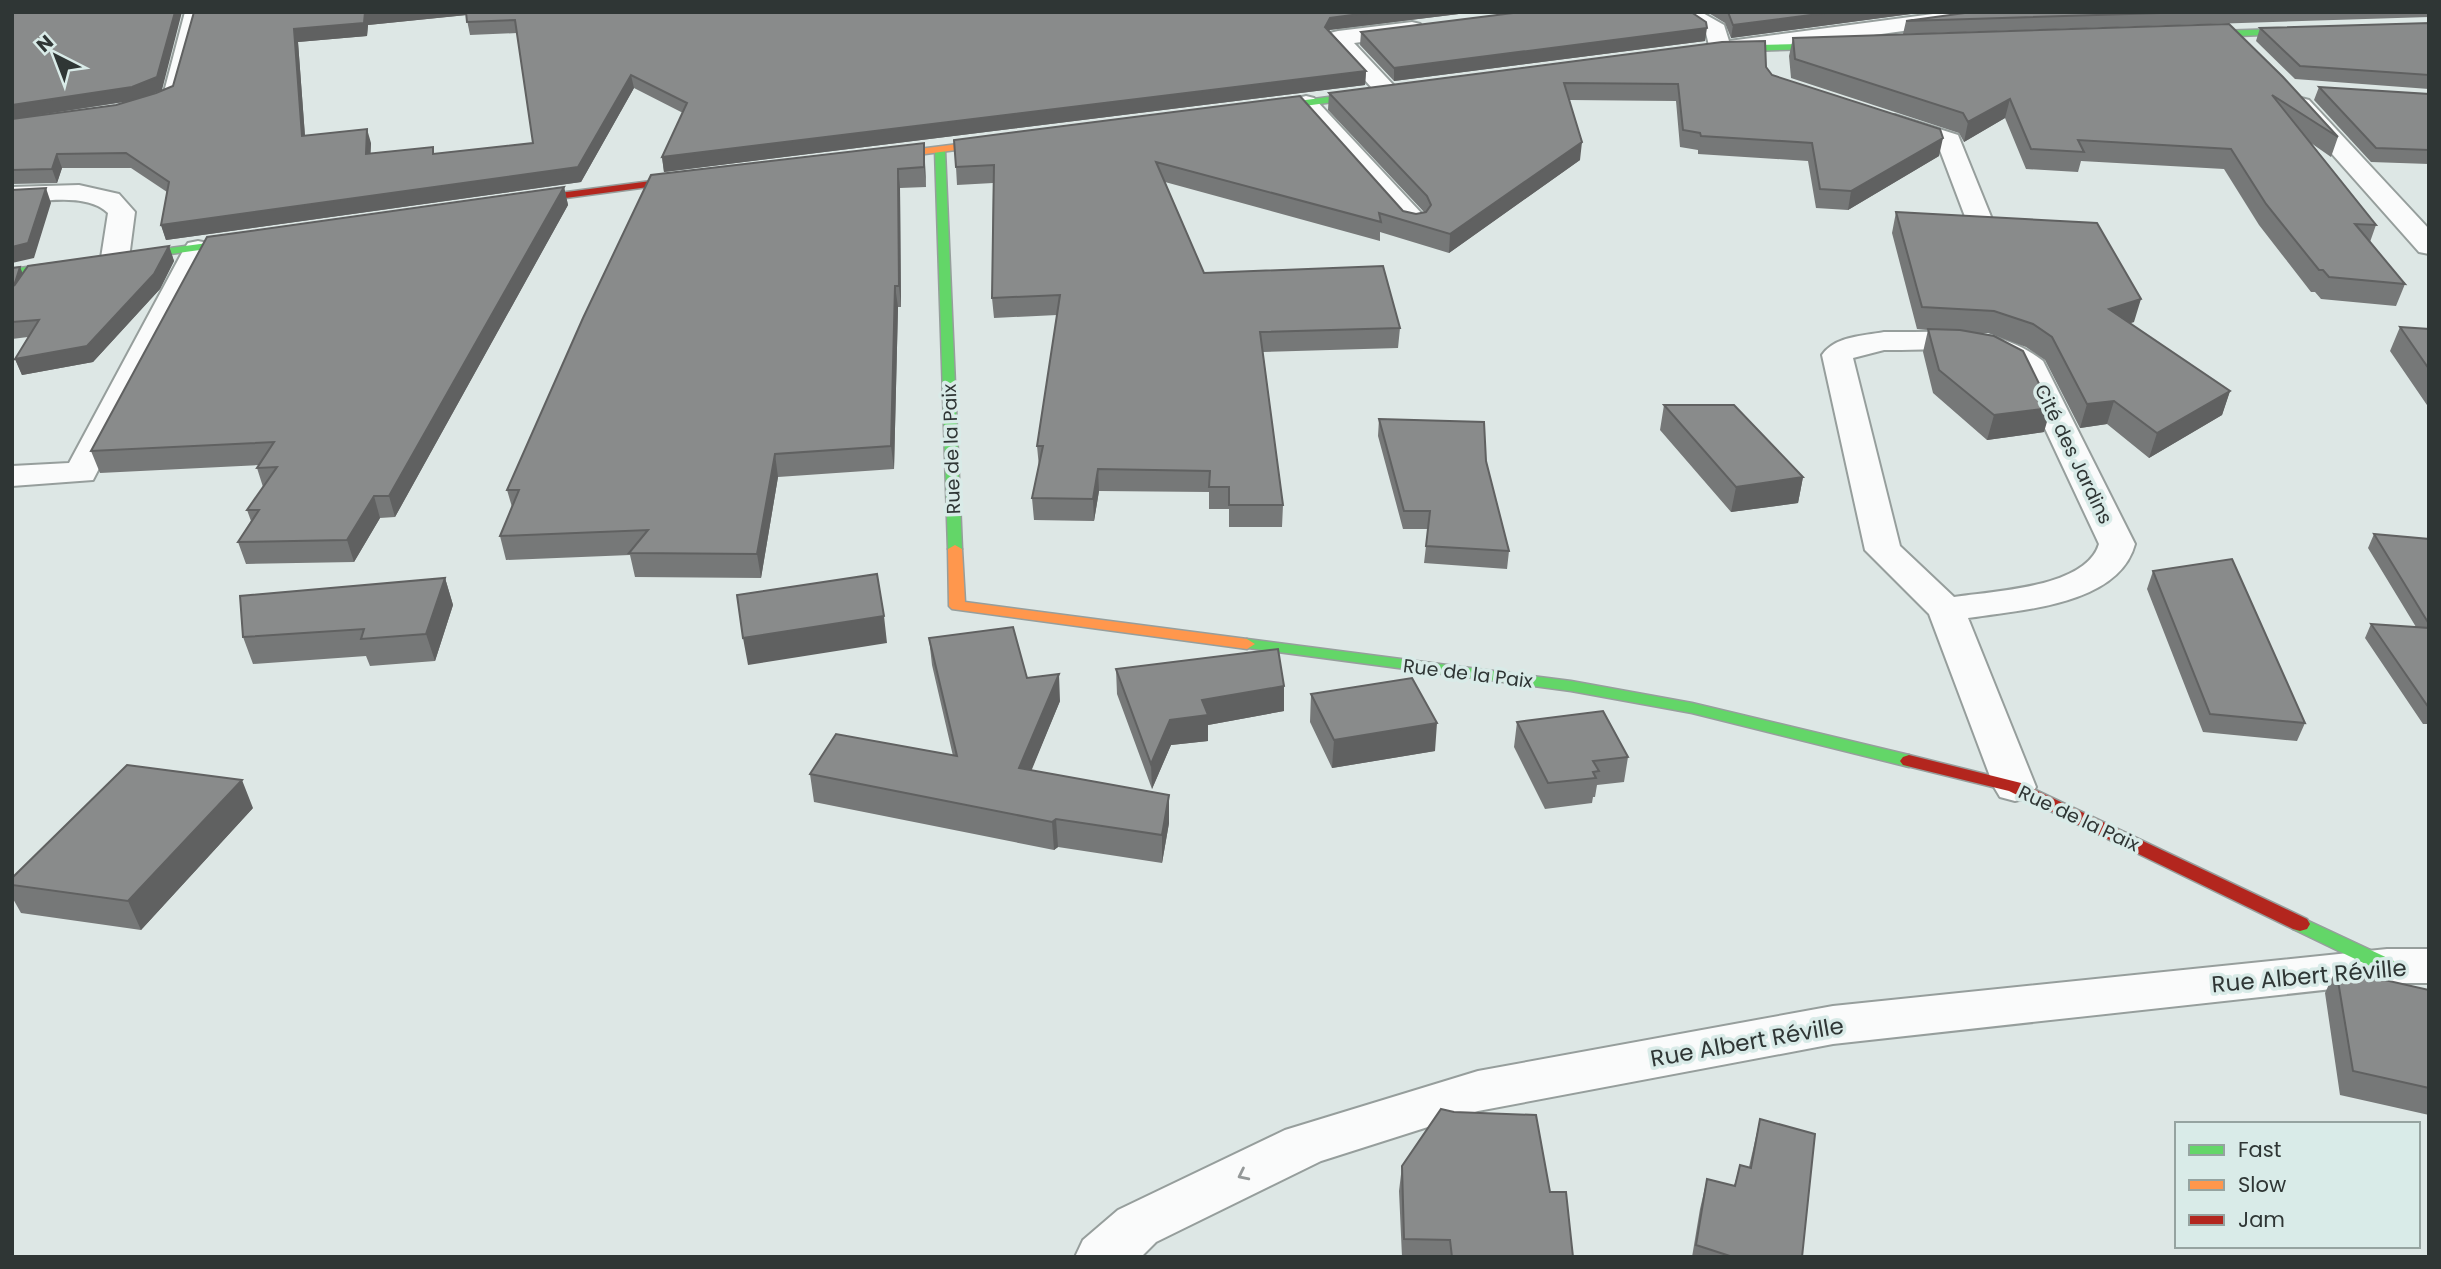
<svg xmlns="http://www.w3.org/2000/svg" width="2441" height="1269" font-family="Poppins,sans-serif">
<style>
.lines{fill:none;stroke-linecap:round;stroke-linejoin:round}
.lane-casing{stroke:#969e9c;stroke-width:4}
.street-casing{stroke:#969e9c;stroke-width:4}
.fast-casing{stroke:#969e9c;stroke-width:3}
.slow-casing{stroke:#969e9c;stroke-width:3}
.jam-casing{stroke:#969e9c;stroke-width:3}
.lane{fill:#fafbfb;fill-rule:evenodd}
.street{fill:#fafbfb;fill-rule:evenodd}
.fast{fill:#63d668;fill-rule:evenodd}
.slow{fill:#ff974d;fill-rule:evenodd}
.jam{fill:#b3261e;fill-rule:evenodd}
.wall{fill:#767878;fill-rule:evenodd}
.shaded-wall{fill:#606161}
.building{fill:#898b8b;stroke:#606161;stroke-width:2}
.oneway{stroke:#949898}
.labels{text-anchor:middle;stroke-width:7;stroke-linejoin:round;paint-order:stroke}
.street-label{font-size:19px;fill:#2f3635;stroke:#d9ebe8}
.near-street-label{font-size:23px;fill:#2f3635;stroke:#d9ebe8}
</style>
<rect width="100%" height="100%" fill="#dde7e5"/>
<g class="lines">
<g class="lane-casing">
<path id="lane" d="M185 12H199L178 94 168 102H158L155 99 164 92Z"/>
</g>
<g class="street-casing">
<path id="street" d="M1675 12H1701L1724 25 1729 41 1948 12H2009L2007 17 1999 18 1719 56 1711 54 1706 33Z
M1412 22 1420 24 1423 29 1420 34 1354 43 1400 92 1396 97H1380L1327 38 1330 33 1338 31Z
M1306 96 1314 98 1424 216 1428 222 1424 228 1414 230 1404 228 1298 108 1294 103 1298 98Z
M2301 98 2309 100 2429 229V254L2419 252 2293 110 2289 105 2293 100Z
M1895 115 1958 135 1996 229 1992 235 1982 237 1972 235 1938 145 1886 127 1883 122 1886 117Z
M79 185 119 194 135 212 129 258 125 264 115 266 105 264 101 258 108 213C87 192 40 202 12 203V187Z
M198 241 208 243 212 249 93 480 12 486V466L69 463 184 249 188 243Z
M1884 332C1940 333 1997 324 2043 361L2135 544C2119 605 2021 610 1968 618L2036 787 2030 797 2015 801 2000 797 1994 787 1929 614 1865 550 1822 355C1835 336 1863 336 1884 332ZM1884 350C1929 351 1982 342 2019 373L2099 544C2086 588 1993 591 1954 597L1900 546 1853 358Z
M2387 949H2429V983H2387L1833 1044 1478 1111 1321 1161 1156 1242 1141 1257H1075L1083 1240 1118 1210 1285 1130 1478 1071 1833 1006Z"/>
</g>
<g class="fast-casing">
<path id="fast" d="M2312 28 2316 31 2315 33 2187 38 2183 35 2187 32Z
M1843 43 1848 46 1846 48 1715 52 1710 49 1715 46Z
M1381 90 1384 91V95L1253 113 1248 110 1253 107Z
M940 147 945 150 962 549 955 553 948 549 935 150Z
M253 237 259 240 257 242 12 276V269Z
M1247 639 1571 681 1692 703 1909 755 1918 761 1909 767 1692 713 1571 691 1241 647 1239 644 1241 641Z
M2300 917 2394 961 2397 966 2394 971 2387 973 2380 971 2293 929 2290 924 2293 919Z"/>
</g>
<g class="slow-casing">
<path id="slow" d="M1006 138 1011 141 1010 143 871 161 866 158 871 155Z
M955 545 962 549 965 602 1247 639 1255 644 1247 649 952 609 949 606 948 549Z"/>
</g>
<g class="jam-casing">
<path id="jam" d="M697 175 702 178 701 180 513 205 508 202 513 199Z
M1909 755 2021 783 2307 919 2310 924 2307 929 2300 931 2293 929 2009 791 1903 765 1900 761 1903 757Z"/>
</g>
<use href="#lane" class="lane"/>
<use href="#street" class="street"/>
<use href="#fast" class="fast"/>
<use href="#slow" class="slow"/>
<use href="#jam" class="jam"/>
</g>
<path class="wall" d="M12 12 162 90 147 96 156 93 173 86 194 12H1475L1329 30 1366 71 1365 85 664 172 662 157 683 113 634 88 581 182 166 240 161 225 167 192 131 168H62L57 183 12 184ZM466 15 470 35 517 33 533 143 435 154H370L371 143 305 136 298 42 367 36 368 25ZM124 102 116 105 27 117Z
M1707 12H1926L1731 38 1725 23Z
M1972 12H2429V17L1903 34 1906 21Z
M2429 23V89L2295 79 2256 41 2260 28Z
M2229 24 2338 137 2331 157 2311 143 2376 225 2370 242 2405 284 2396 306 2321 299 2315 292H2311L2259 225 2224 169 2081 161 2078 172 2026 169 2005 118 1964 142 1959 133 1791 78 1789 56 1793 38Z
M1361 32 1705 41 1394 81 1360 45Z
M1766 67 1772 75 1939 156 1848 210 1816 208 1808 161 1698 154V150L1680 147 1676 101 1569 100 1580 160 1449 253 1380 232V241L1165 182 1204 273 1400 328 1398 348 1263 352 1283 505 1282 527H1229V509H1209V492L1099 491 1094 521 1034 520 1032 498 1039 467 1037 446 1057 315 994 318 992 298 993 183 957 185 956 167 1300 96 1403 211 1416 214 1424 212 1328 110 1329 93Z
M2319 87 2429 94V164L2371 162 2314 100Z
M924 143 926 187 900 188 901 307H898L894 469 778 477 761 578 635 577 630 555 506 560 500 536 512 507 507 490Z
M564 187 568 205 395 517 380 518 354 562 246 564 238 542 251 521 247 510 263 487 257 468 259 465 100 473 91 451Z
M1896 212 2134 322 2129 323 2230 391 2222 415 2149 458 2107 424 2080 428 2045 360 2026 347 1988 333H1976L2044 432 1987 440 1933 393 1923 352 1928 330 1917 329 1892 233Z
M169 246 174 261 160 289 93 362 22 375 15 359 28 337 12 339V268L23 273Z
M2400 327 2429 329V408L2390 351Z
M1664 405 1803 477 1798 503 1731 512 1660 430Z
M1379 419 1486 461 1509 551 1507 569 1424 563 1428 529H1403L1378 436Z
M2374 534 2429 539V724H2423L2365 638 2371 624 2416 627 2368 548Z
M2153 571 2305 723 2297 741 2203 732 2147 589Z
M445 578 453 605 435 661 370 666 366 656 253 664 243 637Z
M929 638 1027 678 1060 701 1031 770 1169 823 1162 863 1058 847 1054 850 814 802 810 774 953 756 932 665Z
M1116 669 1284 711 1208 725V741L1171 745 1152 789 1117 694Z
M1311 694 1435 751 1332 768 1310 722Z
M1517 722 1628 757 1624 782 1597 785 1595 797H1593L1592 803 1545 809 1514 747Z
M253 808 141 930 21 913 12 897V878Z
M2336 969 2429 990V1115L2340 1095 2325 993Z
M1760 1119 1802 1257H1692L1700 1209 1707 1179 1734 1186 1740 1165 1749 1167Z
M1402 1166 1550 1192 1573 1257H1402L1399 1191Z"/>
<path class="shaded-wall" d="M175 12H182L162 90 136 100 12 119V105Z
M367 12H467V15L368 25 367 36 298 42 306 150 302 136 294 29Z
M1375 12H1475L1329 30 1325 40V27L1330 18Z
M1834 12H1926L1731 38 1733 25Z
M1707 28 1705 41 1394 81V68Z
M1366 71 1365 85 664 172 662 157Z
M631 75 634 88 581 182 166 240 161 225 578 167Z
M2010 99 2005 118 1964 142 1968 122Z
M367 129 371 143 370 169 366 154Z
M1943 138 1939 156 1848 210 1851 191Z
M1582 142 1580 160 1449 253 1450 234Z
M924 143 925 162 926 187 924 167Z
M57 154 62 168 57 183 52 169Z
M898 169 900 188 901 307 899 286Z
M564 187 568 205 395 517 389 496Z
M46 188 51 203 34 258 12 263V247Z
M169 246 174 261 160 289 93 362 22 375 15 359Z
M20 267 27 283 14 286Z
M895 286 898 307 894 469 891 446Z
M2141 299 2134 322 2102 332 2109 309Z
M2230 391 2222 415 2149 458 2157 433Z
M2114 401 2107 424 2080 428 2087 404Z
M2051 408 2044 432 1987 440 1994 415Z
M775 454 778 477 761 578 757 554Z
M1098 469 1099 491 1094 521 1093 499Z
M1803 477 1798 503 1731 512 1736 487Z
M374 496 380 518 354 562 347 540Z
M445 578 453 605 435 661 426 634Z
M884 616 887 643 748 665 743 638Z
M1059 674 1060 701 1021 796 1019 768Z
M1284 686V711L1208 725V741L1171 745 1152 789 1151 764 1170 720 1202 700Z
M1437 723 1435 751 1332 768 1334 740Z
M242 780 253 808 141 930 128 901Z
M1169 795V823L1162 863V835Z
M1056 819 1058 847 1054 850 1052 822Z"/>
<path class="building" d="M12 12H175L157 77 132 87 12 105Z
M194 12H367H365L364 23 294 29 302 136 367 129 366 154 433 147V154L533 143 515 20 467 22 466 12H1375L1330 18 1325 27 1366 71 662 157 687 103 631 75 578 167 161 225 169 182 126 153 57 154 52 169 12 170V119L116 105 156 93 173 86Z
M1521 12H1691L1706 22 1707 28 1394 68 1361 32Z
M1728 12H1834L1733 25Z
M1972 12H2193L1906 21Z
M2429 23V75L2300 66 2260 28Z
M2229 24 2283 77 2338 137 2272 95 2376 225 2355 224 2405 284 2329 277 2323 270H2319L2266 204 2231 149 2078 140 2084 152 2031 149 2010 99 1968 122 1963 113 1795 59 1793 38Z
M1765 41 1766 67 1772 75 1940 129 1943 138 1851 191 1820 189 1812 143 1701 136 1700 133 1683 130 1678 84 1564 83 1582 142 1450 234 1379 213 1381 222 1156 162 1204 273 1383 266 1400 328 1260 332 1283 505H1229V487H1209L1210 471 1098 469 1093 499 1032 498 1043 446H1037L1060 295 992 298 994 165 956 167 954 140 1300 96 1403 211 1416 214 1426 212 1431 205 1427 196 1329 93 1722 42Z
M2319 87 2429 94V150L2376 148Z
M924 143V167L898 169 899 286H895L891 446 775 454 757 554 629 553 648 530 500 536 519 490H507L583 318 651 175Z
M564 187 389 496H374L347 540 238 542 259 510H247L277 467 257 468 274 442 91 451 207 237Z
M46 188 28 243 12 247V190Z
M1896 212 2097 223 2141 299 2109 309 2230 391 2157 433 2114 401 2087 404 2052 337 2033 324 1994 311 1922 307Z
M169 246 154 274 87 346 15 359 39 320 12 322V268L20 267 14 286 28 266Z
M2400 327 2429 329V369Z
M1928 329 1960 330 1994 336 2023 351 2051 408 1994 415 1939 370Z
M1664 405H1734L1803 477 1736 487Z
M1379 419 1484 422 1486 461 1509 551 1426 546 1430 511H1404Z
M2374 534 2429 539V624Z
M2232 559 2305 723 2210 714 2153 571Z
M877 574 884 616 743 638 737 595Z
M445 578 426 634 361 639 364 629 243 637 240 596Z
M2371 624 2429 628V708Z
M1013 627 1027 678 1059 674 1019 768 1169 795 1162 835 1056 819 1052 822 810 774 836 734 957 756 929 638Z
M1278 649 1284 686 1202 700 1208 715 1170 720 1151 764 1116 669Z
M1412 678 1437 723 1334 740 1311 694Z
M1603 711 1628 757 1593 761 1599 771 1593 772 1596 778 1548 783 1517 722Z
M127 765 242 780 128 901 12 885V878Z
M2336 969 2429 990V1088L2353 1071Z
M1441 1109 1454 1112 1536 1115 1550 1192H1566L1573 1257H1452L1450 1240 1404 1239 1402 1166Z
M1760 1119 1815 1134 1802 1257H1733L1696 1245 1707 1179 1735 1186 1740 1165 1751 1168Z"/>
<defs><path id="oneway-chevron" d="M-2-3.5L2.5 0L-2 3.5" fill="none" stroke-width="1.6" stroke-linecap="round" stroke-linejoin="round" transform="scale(1.75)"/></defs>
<use class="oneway" href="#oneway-chevron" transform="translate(1243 1175) rotate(154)"/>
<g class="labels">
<g class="street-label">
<text transform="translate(951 449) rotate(-92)" y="7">Rue de la Paix</text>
<text transform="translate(2074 454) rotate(64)" y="7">Cité des Jardins</text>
<text transform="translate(1468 673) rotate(7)" y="7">Rue de la Paix</text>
<text transform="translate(2079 818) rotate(25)" y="7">Rue de la Paix</text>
</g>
<g class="near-street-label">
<text transform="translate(2309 976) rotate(-5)" y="8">Rue Albert Réville</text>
<text transform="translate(1747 1042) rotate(-10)" y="8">Rue Albert Réville</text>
</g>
</g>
<rect width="2441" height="1269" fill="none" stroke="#2f3635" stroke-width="28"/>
<rect x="2175" y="1122" width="245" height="126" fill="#d9ebe8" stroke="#95a3a0" stroke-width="2"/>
<rect x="2189" y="1145" width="35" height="10" fill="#63d668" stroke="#95a3a0" stroke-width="2"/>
<text x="2238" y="1157" font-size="21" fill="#2f3635">Fast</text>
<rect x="2189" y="1180" width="35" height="10" fill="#ff974d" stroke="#95a3a0" stroke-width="2"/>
<text x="2238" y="1192" font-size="21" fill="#2f3635">Slow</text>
<rect x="2189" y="1215" width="35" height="10" fill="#b3261e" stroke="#95a3a0" stroke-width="2"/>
<text x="2238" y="1227" font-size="21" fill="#2f3635">Jam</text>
<g transform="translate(56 56) rotate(318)" stroke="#d9ebe8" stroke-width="5" paint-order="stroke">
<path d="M0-5L12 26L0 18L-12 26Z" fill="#2f3635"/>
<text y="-10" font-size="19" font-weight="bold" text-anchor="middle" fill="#2f3635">N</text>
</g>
</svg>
